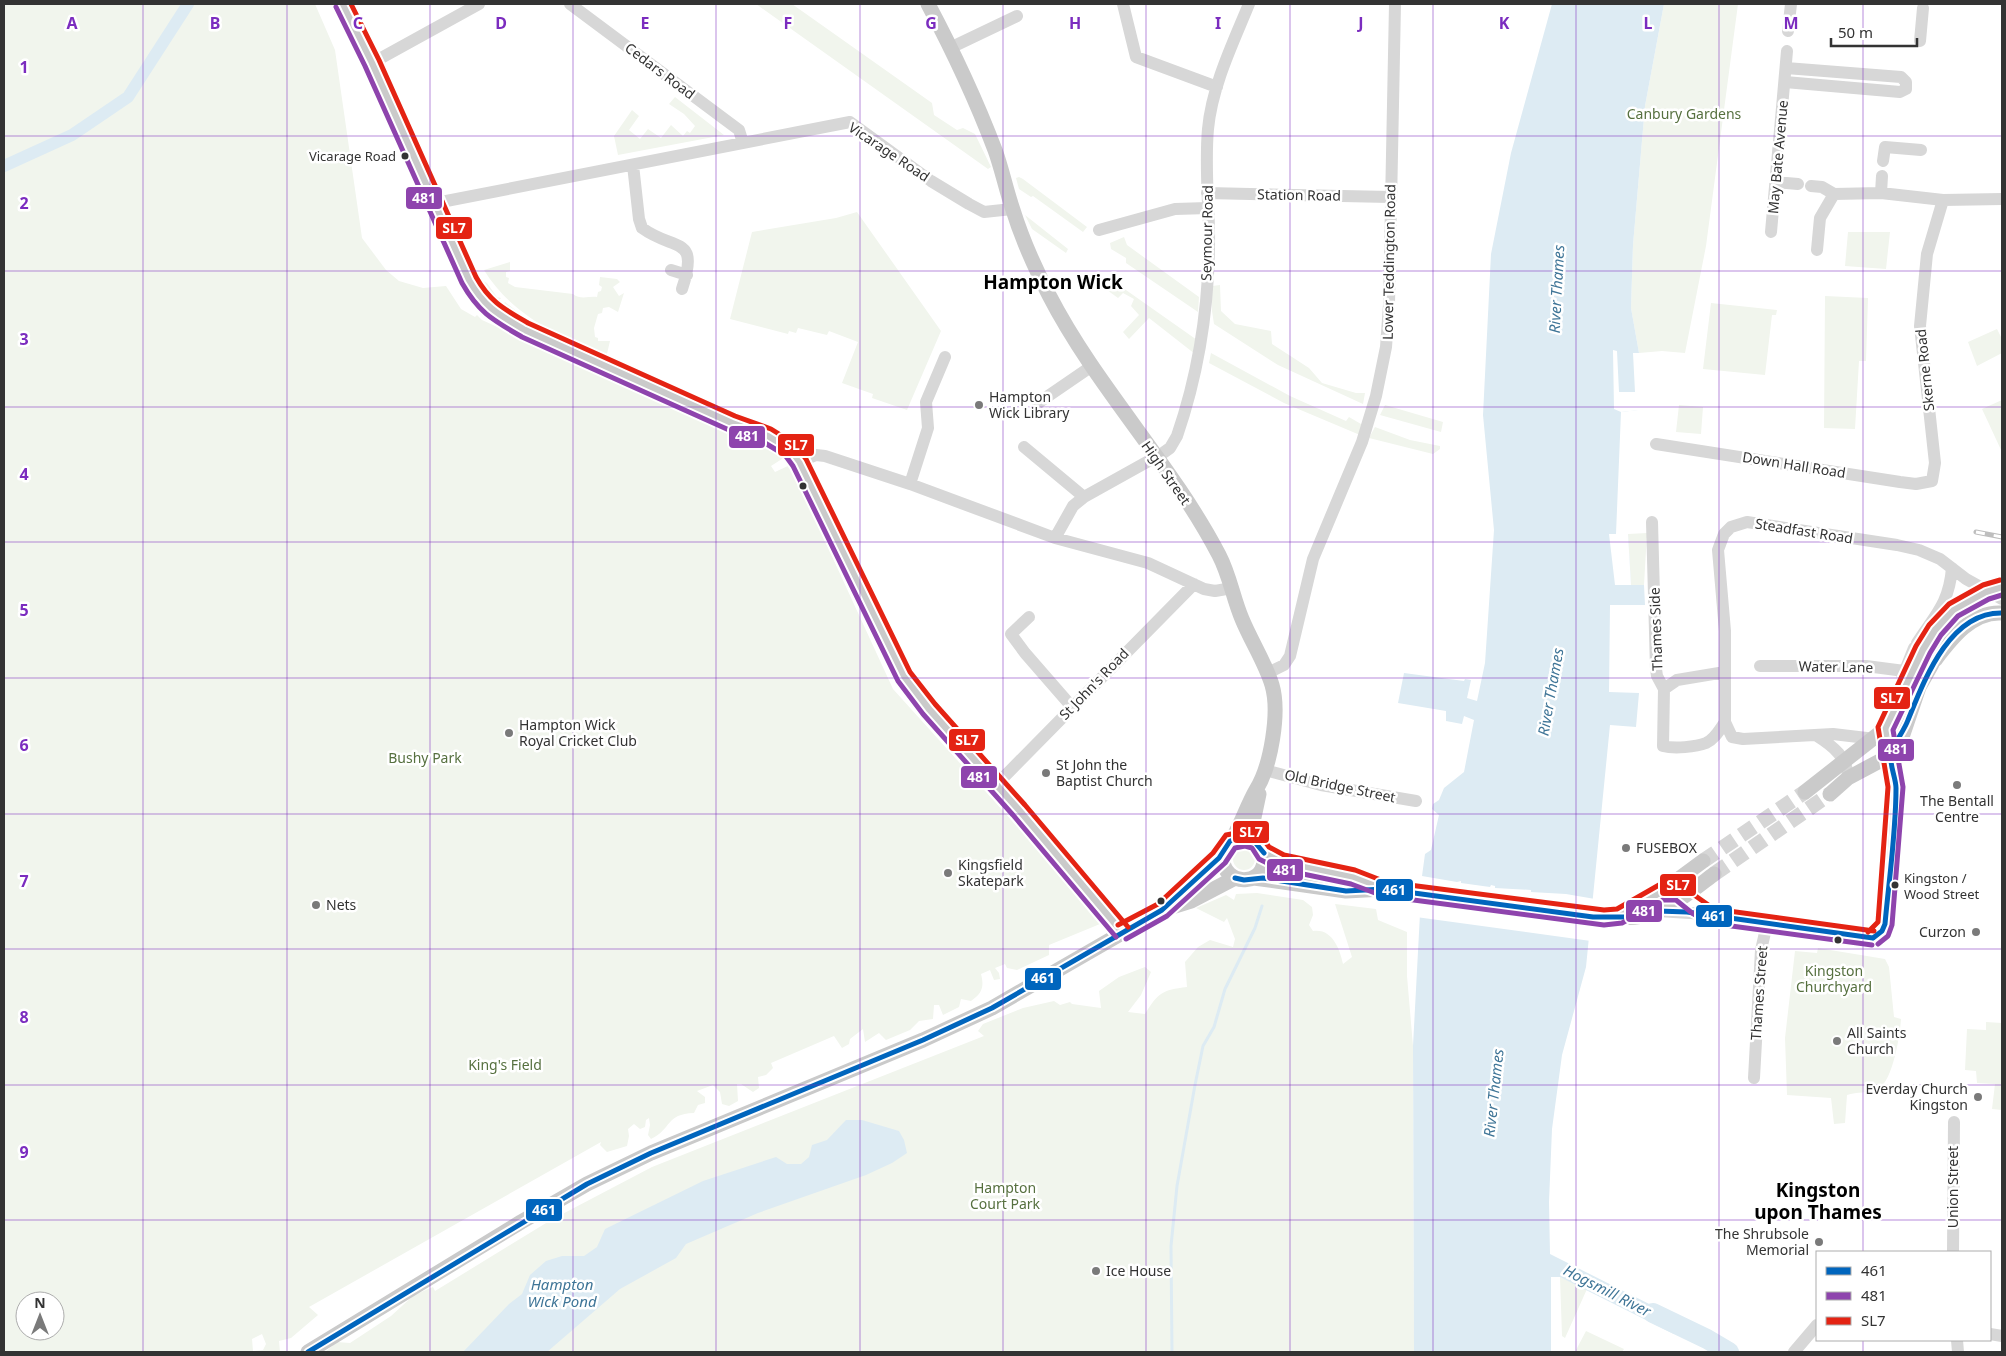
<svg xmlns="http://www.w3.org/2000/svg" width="2006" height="1356" font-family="'Noto Sans',sans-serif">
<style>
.green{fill:#f1f5ed;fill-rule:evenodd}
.water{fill:#ddebf3}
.pier{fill:#fff}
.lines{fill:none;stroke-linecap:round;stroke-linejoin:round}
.stream{stroke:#ddebf3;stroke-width:3}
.canal{stroke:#ddebf3;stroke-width:12}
.river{stroke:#ddebf3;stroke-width:20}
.major-tunnel{stroke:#d6d6d6;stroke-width:15;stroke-dasharray:15 8;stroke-linecap:butt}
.minor{stroke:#d7d7d7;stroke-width:12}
.major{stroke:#cacaca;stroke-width:15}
.rail-casing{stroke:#bebebe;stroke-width:5}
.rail{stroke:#fff;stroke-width:3;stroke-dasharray:9;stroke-linecap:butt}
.bus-1-casing{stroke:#fff;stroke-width:9}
.bus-2-casing{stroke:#fff;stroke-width:9}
.bus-3-casing{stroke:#fff;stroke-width:9}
.bus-1{stroke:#0065bd;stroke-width:5}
.bus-2{stroke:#8e44ad;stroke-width:5}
.bus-3{stroke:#e42313;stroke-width:5}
.grid{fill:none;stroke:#7b2cbf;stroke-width:1;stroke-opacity:0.55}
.bus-dot{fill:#333;stroke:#fff;stroke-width:2}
.poi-dot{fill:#7a7a7a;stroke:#fff;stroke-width:2}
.labels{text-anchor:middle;stroke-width:5;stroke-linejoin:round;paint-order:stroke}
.bus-label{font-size:13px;fill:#333;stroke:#fff;text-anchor:end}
.street-label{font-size:14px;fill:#333;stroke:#fff}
.park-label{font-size:14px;fill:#56703f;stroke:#fff}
.poi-label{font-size:14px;fill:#333;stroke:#fff;text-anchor:start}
.water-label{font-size:15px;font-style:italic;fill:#3f7597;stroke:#fff}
.district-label{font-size:19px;font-weight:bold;fill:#000;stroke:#fff}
.grid-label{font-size:16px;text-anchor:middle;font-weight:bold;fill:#7b2cbf;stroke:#fff;stroke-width:5;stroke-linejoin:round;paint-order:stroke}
.line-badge{stroke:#fff;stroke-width:2}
.badge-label{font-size:14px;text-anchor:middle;font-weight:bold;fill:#fff}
</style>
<rect width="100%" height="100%" fill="#fff"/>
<path class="green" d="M4 4H315L335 50 362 238 386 270 399 281 423 288 446 286 461 309 475 317 477 315 482 320 785 457 771 466 775 472 790 465 893 689 1014 823 1100 924 1049 945V955L1017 970 1007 968 1005 964 995 968 999 973 1000 979 994 980 990 970 981 974C984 986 983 993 971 1001L961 999 959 1007 943 1015 939 1005H934L933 1019 919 1021 910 1030 886 1040 879 1033 865 1042 863 1029 850 1039 849 1044 842 1048 834 1036 771 1063 773 1068 766 1075 758 1077 759 1088 753 1092 741 1084H737L738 1101 729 1106 722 1104 720 1092 713 1085 697 1091 705 1097V1103L698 1105 694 1113C665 1114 672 1129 651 1139L648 1135 650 1125 649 1118 646 1120 645 1127 640 1129 634 1124 628 1129 629 1136 627 1146 607 1152 600 1145 601 1142 309 1307 318 1315 291 1338 279 1341 280 1352H4ZM25 1301H55V1331H25ZM262 1334 266 1344 263 1350 253 1351 252 1339Z
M756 4H792L932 103 934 115 957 130 963 128 975 134 991 167 988 169Z
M1664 4H1738L1706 246 1685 353 1662 351 1639 353 1631 308 1633 245 1645 106Z
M675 97 724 135 618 155 614 136 632 110 639 116 629 130 640 139 648 129 661 138 671 125 683 136 687 131 690 133 695 126 684 114 669 104Z
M1019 177 1023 179 1087 227 1083 232 1033 196 1031 197 1019 189 1016 178Z
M857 212 941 331 907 410 872 398 873 394 842 383 858 342 829 331 827 335 798 328 796 333 789 331 788 334 730 319 752 232 836 218Z
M1025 215 1068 249 1066 253 1032 229Z
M1848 232H1890L1886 269 1845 266Z
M1124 237 1127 245 1199 297 1198 312 1126 263V258L1111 249 1110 243Z
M510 262V271L506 272V277L509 278 508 283 515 287 573 294C580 300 589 296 597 297L598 292 601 291 602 287 599 285 600 277 617 279 620 282 613 287 619 296 624 293 618 312 609 307 603 308 602 313 598 314 594 328 595 337 598 338V341H610L606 358C560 336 511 315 484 270Z
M481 280 487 283 497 297 501 298 496 305 478 282Z
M1116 283 1197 340 1195 354 1149 318 1129 339 1123 332 1139 315 1131 306 1134 299 1123 293 1118 298 1107 290Z
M1220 285 1221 311 1235 324 1271 331 1272 344 1309 368 1322 383 1356 393H1365L1363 404 1278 365 1214 324 1212 311V286Z
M1825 296 1868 298 1866 361H1859L1855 429 1824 428Z
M505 302 524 317 521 319 500 309Z
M1711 303 1777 310 1776 315H1772L1765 375 1703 369Z
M1997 329 2002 339V353L1977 366 1968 342Z
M1211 353 1290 396 1346 421 1349 417 1361 424 1360 435 1284 403 1209 363Z
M2002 400V452L1982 409Z
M1385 405 1443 422 1441 432 1380 415Z
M1679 405 1703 407 1701 434 1676 432Z
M1375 427 1410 440 1440 446V449L1433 454 1369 438Z
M1647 533 1644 585H1631L1628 534Z
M1233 859a11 11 0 1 1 22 0a11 11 0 1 1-22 0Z
M1257 893 1303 900 1312 907 1313 915 1309 925 1313 931C1332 928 1340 949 1343 964L1352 957 1335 904 1376 909 1378 920 1407 932V976L1413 1046 1414 1352H325L337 1342 350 1343 391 1316 414 1295 433 1287 435 1291 551 1220 652 1167 984 1036 978 1031 983 1024 1023 1008 1054 1001 1060 1005 1070 1002 1072 1004 1101 1008 1099 991 1119 977 1145 967 1151 972 1141 995 1128 1012 1145 1014C1158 993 1162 990 1187 987L1185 962 1198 947 1210 940 1233 947 1235 939 1227 918 1224 922 1196 908 1226 895 1234 900 1236 894Z
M1818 948 1885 959 1889 967 1894 1017 1901 1019C1900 1035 1893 1081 1878 1089 1868 1093 1857 1092 1847 1095L1845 1123 1834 1124 1831 1098 1787 1095 1785 1038 1795 951 1817 953Z
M1986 1022 2002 1023V1110L1992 1109 1995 1084 1977 1083 1976 1071 1965 1070 1967 1029 1986 1030Z
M1560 1277 1587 1289 1565 1338 1562 1336Z
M1586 1331 1624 1349 1622 1352H1575Z"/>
<path class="water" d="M1552 4H1664L1645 106 1633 245 1631 308 1639 353 1638 410 1621 412 1616 534H1628L1631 585H1644L1645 605H1610L1609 692 1639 693 1636 727 1610 725 1586 967 1562 1055 1552 1129 1549 1202 1550 1254 1681 1320 1674 1334 1560 1277H1551V1352H1414L1413 1046 1422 876 1425 854 1431 850 1439 815 1432 809 1433 804 1439 800 1444 788 1464 772 1474 720 1464 716 1462 724 1446 721V711L1398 703 1404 673 1464 681 1465 679 1471 680 1467 698 1477 701 1485 663 1494 530 1483 415 1491 254 1511 153Z
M846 1120H862L899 1131 904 1140 907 1153 892 1163 866 1175 758 1213 686 1244 676 1258 620 1289 547 1352H463L509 1304 522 1294 530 1275 546 1261 562 1256H584L597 1247 605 1229 703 1181 776 1157 787 1164H801L809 1157 812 1145 827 1140Z
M1695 1326 1730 1344 1739 1352H1718L1688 1339Z"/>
<path class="pier" d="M1613 350 1617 351 1619 392H1635L1633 353H1642L1644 404 1640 410 1621 412 1614 409Z
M1609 534H1628L1631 585H1615Z
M1420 872 1422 876 1457 882 1461 881V883L1490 887 1491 885 1495 886V888L1531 890V892L1566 894 1595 899 1591 941 1416 917Z"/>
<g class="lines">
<path class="stream" d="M1172 1352 1171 1246 1177 1186 1195 1085 1203 1046 1214 1027 1225 989 1255 928 1262 906"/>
<path class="canal" d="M4 166 72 135 128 97 188 4"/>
<path class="river" d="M1653 1313 1707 1339 1729 1352"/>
<path class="major-tunnel" d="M1703 861 1805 792
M1714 874 1830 794"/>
<path class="minor" d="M570 4 739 130 743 143
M1123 4 1136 57 1217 87
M1788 31 1791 4
M1920 41 1923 8
M950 48 1017 16
M372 63 479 4
M1785 82 1900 92 1906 89V82L1901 77 1786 68
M1883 161 1885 147 1921 150
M633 165 639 219 642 228C675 252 700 235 682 289
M1776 182 1798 184
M1811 186 1822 187 1834 194
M1207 193 1390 197
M1881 193 1882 176
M436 203 850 122 931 181 969 204 984 212 1012 209
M1099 230 1175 209 1208 208
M1771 232 1787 51
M1817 250 1820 218 1834 194 1881 193 1943 200 2002 199
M671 270 687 275
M1038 403 1092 366
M1656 444 1900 482 1916 484 1932 481 1935 463 1920 326 1927 254 1943 200
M1024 447 1084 497
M799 462 816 455 825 456 910 484 1055 538 1148 563 1204 589 1215 591 1232 588
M910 484 928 428 926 402 945 357
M1652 522 1656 669 1657 676 1664 689 1663 746C1674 749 1696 747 1706 743 1715 739 1720 729 1725 722
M1055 538 1073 506 1084 497 1163 453 1170 448 1177 436C1200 369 1210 298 1209 228 1208 195 1205 162 1208 129 1212 86 1233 43 1249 4
M1029 617 1011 634 1025 653 1072 707
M1917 643C1935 615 1949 604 1952 568
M1760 666H1866L1912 672
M1268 673 1284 665 1290 656 1313 559 1362 442 1376 396 1386 347 1389 305 1395 4
M1902 678 1914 648
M1664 689 1677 680 1725 672
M1817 736C1833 746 1848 758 1848 778
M1875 739 1833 734 1743 739 1732 737 1725 722V631L1718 550 1724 534 1731 527 1747 522 1897 545 1919 550 1940 559 1966 579 2002 599
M1265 770 1321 785 1416 801
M996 785 1194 584
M1658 911 1705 914 1742 921 1862 938C1874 938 1880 936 1885 924L1896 787 1885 729
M1754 1078 1761 950 1767 924
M1953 1252 1954 1122
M1990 1334 2002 1336
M1957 1340 1958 1352
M1794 1352 1817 1325"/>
<path class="major" d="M343 4 372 63 469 280 480 299 494 312 525 330 732 423 768 436 790 449 799 462 904 676 929 709 1019 810 1122 932
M928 4C953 51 976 100 995 150 1002 169 1006 190 1013 210 1022 239 1035 268 1049 295 1097 388 1171 463 1219 555 1230 576 1233 598 1242 619 1251 641 1265 662 1272 685 1280 712 1271 766 1256 790 1248 804 1243 819 1236 832 1232 840 1224 846 1223 854 1219 891 1277 887 1261 848 1254 837 1242 836 1230 841
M1923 649C1945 614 1963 600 2002 587
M1935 660C1951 639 1972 611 2002 613
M1805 792 1885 729 1921 654
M1830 794 1848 778 1891 755 1901 740 1919 687 1932 664
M1257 842 1252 827 1259 794
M1264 853 1281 862 1353 877 1379 887
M1254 878 1346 891 1384 889 1604 918C1617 917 1631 919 1643 916 1670 910 1693 890 1714 874
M1164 907 1223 853
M1623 915 1661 892 1703 861
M308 1352 521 1222 587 1184 651 1153 923 1040 992 1008 1162 910 1191 901 1235 878"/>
<g class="rail-casing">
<path id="rail" d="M1976 532 2002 537"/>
</g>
<use href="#rail" class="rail"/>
<g class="bus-1-casing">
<path id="bus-1" d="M1235 878 1244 880 1263 878 1346 891 1384 889 1593 917H1636L1658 911 1687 912 1873 938
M1873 938 1882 931 1885 924C1889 879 1896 833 1896 788 1896 778 1889 764 1891 754 1894 743 1904 731 1908 720 1924 681 1949 612 2002 613
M308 1352 587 1184 651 1153 923 1040 992 1008 1162 910 1219 858 1230 841 1239 838 1253 840 1264 853"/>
</g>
<g class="bus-2-casing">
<path id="bus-2" d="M336 7 365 66 462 283C479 313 493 320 522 337L729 430 765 443 785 455 793 466 898 681 923 714 1013 815 1116 937
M1126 939 1167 916 1225 863 1235 848 1245 846 1252 848 1259 859 1279 869 1351 884 1383 896 1604 925 1622 923 1663 900H1676L1692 913 1709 923 1872 945
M1878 944 1888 936 1892 925 1903 787 1893 730 1930 653 1941 635 1958 616 1989 599 2002 595"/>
</g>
<g class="bus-3-casing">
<path id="bus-3" d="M351 4 379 60 476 277C490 302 504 309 528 323L735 416 771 429 795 444 806 459 910 672 935 704 1025 805 1128 927
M1118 925 1158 904 1213 853 1226 835 1247 831 1261 836 1269 847 1284 855 1355 870 1386 882 1604 910 1617 909 1659 885H1680L1714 909 1874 931
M1868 932 1878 922 1888 787 1878 727 1916 646 1929 625 1949 604 1983 585 2000 580"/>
</g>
<use href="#bus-1" class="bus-1"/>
<use href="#bus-2" class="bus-2"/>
<use href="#bus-3" class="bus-3"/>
</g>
<path class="grid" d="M143 4V1352M287 4V1352M430 4V1352M573 4V1352M716 4V1352M860 4V1352M1003 4V1352M1146 4V1352M1290 4V1352M1433 4V1352M1576 4V1352M1719 4V1352M1863 4V1252M4 136H2002M4 271H2002M4 407H2002M4 542H2002M4 678H2002M4 814H2002M4 949H2002M4 1085H2002M4 1220H2002M1863 1340V1352"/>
<g class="bus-dot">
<circle cx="405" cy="156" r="4.5"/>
<circle cx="803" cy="486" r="4.5"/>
<circle cx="1895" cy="885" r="4.5"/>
<circle cx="1161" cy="901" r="4.5"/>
<circle cx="1838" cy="940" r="4.5"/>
</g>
<g class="poi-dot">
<circle cx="979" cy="405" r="5"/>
<circle cx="509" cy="733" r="5"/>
<circle cx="1046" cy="773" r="5"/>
<circle cx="1957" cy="785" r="5"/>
<circle cx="1626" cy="848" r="5"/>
<circle cx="948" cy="873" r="5"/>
<circle cx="316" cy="905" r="5"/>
<circle cx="1976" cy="932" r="5"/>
<circle cx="1837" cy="1041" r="5"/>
<circle cx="1978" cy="1097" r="5"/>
<circle cx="1819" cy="1242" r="5"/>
<circle cx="1096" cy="1271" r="5"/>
</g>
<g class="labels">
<g class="bus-label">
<text x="396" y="161">Vicarage Road</text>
<text x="1904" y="883" text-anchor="start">Kingston /<tspan x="1904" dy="16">Wood Street</tspan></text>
</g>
<g class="street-label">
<text transform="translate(660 71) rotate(37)" y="5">Cedars Road</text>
<text transform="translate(889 152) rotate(34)" y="5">Vicarage Road</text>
<text transform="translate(1778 157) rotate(-85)" y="5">May Bate Avenue</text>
<text transform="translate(1299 195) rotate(1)" y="5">Station Road</text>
<text transform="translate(1207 233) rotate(-89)" y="5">Seymour Road</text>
<text transform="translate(1389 262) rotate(-89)" y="5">Lower Teddington Road</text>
<text transform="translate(1925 370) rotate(-96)" y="5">Skerne Road</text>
<text transform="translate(1794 465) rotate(9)" y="5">Down Hall Road</text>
<text transform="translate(1166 473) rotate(55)" y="5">High Street</text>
<text transform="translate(1804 531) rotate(9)" y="5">Steadfast Road</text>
<text transform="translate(1656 629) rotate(-92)" y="5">Thames Side</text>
<text transform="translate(1836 667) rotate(1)" y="5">Water Lane</text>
<text transform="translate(1094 684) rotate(-46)" y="5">St John's Road</text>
<text transform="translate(1340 786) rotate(12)" y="5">Old Bridge Street</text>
<text transform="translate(1759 993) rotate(-86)" y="5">Thames Street</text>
<text transform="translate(1953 1187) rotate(-90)" y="5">Union Street</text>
</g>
<g class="park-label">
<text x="1684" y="119">Canbury Gardens</text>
<text x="425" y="763">Bushy Park</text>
<text x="1834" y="976">Kingston<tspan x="1834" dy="16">Churchyard</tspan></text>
<text x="505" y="1070">King's Field</text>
<text x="1005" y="1193">Hampton<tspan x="1005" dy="16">Court Park</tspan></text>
</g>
<g class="poi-label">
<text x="989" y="402">Hampton<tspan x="989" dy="16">Wick Library</tspan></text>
<text x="519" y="730">Hampton Wick<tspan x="519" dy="16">Royal Cricket Club</tspan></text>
<text x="1056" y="770">St John the<tspan x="1056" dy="16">Baptist Church</tspan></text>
<text x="1957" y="806" text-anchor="middle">The Bentall<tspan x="1957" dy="16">Centre</tspan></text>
<text x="1636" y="853">FUSEBOX</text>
<text x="958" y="870">Kingsfield<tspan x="958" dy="16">Skatepark</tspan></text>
<text x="326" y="910">Nets</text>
<text x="1966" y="937" text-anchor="end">Curzon</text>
<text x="1847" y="1038">All Saints<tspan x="1847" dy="16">Church</tspan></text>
<text x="1968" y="1094" text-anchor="end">Everday Church<tspan x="1968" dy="16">Kingston</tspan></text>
<text x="1809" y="1239" text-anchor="end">The Shrubsole<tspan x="1809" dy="16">Memorial</tspan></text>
<text x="1106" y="1276">Ice House</text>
</g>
<g class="water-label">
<text transform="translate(1557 289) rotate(-87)" y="5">River Thames</text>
<text transform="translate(1551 692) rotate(-80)" y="5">River Thames</text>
<text transform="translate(1494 1093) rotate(-84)" y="5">River Thames</text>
<text x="562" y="1290">Hampton<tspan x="562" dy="17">Wick Pond</tspan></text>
<text transform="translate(1607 1291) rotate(27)" y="5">Hogsmill River</text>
</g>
<g class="district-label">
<text x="1053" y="289">Hampton Wick</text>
<text x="1818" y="1197">Kingston<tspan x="1818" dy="22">upon Thames</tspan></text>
</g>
</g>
<g class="grid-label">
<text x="72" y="29">A</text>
<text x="215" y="29">B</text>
<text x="358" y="29">C</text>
<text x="501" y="29">D</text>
<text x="645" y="29">E</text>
<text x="788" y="29">F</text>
<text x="931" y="29">G</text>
<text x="1075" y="29">H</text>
<text x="1218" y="29">I</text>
<text x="1361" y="29">J</text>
<text x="1504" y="29">K</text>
<text x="1648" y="29">L</text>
<text x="1791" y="29">M</text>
<text x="24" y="73">1</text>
<text x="24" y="209">2</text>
<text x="24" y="345">3</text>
<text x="24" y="480">4</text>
<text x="24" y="616">5</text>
<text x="24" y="751">6</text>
<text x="24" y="887">7</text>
<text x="24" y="1023">8</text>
<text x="24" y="1158">9</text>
</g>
<g class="line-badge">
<rect x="405" y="186" width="38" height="24" rx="5" fill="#8e44ad"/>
<rect x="435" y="216" width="38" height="24" rx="5" fill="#e42313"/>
<rect x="728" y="425" width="38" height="24" rx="5" fill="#8e44ad"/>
<rect x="777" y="433" width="38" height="24" rx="5" fill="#e42313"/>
<rect x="1873" y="686" width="38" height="24" rx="5" fill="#e42313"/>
<rect x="948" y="728" width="38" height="24" rx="5" fill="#e42313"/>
<rect x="1877" y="738" width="38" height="24" rx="5" fill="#8e44ad"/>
<rect x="960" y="765" width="38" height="24" rx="5" fill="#8e44ad"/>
<rect x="1232" y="820" width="38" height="24" rx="5" fill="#e42313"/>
<rect x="1266" y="858" width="38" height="24" rx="5" fill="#8e44ad"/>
<rect x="1659" y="873" width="38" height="24" rx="5" fill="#e42313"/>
<rect x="1375" y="878" width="39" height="24" rx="5" fill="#0065bd"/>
<rect x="1625" y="899" width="38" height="24" rx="5" fill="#8e44ad"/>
<rect x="1695" y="904" width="38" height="24" rx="5" fill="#0065bd"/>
<rect x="1024" y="967" width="38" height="24" rx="5" fill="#0065bd"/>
<rect x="525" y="1198" width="38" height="24" rx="5" fill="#0065bd"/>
</g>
<g class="badge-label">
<text x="424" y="203">481</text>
<text x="454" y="233">SL7</text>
<text x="747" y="441">481</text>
<text x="796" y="450">SL7</text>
<text x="1892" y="703">SL7</text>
<text x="967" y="745">SL7</text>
<text x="1896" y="754">481</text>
<text x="979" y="782">481</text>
<text x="1251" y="837">SL7</text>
<text x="1285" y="875">481</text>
<text x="1678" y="890">SL7</text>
<text x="1394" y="895">461</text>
<text x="1644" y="916">481</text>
<text x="1714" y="921">461</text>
<text x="1043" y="983">461</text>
<text x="544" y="1215">461</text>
</g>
<rect width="2006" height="1356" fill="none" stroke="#333333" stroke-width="10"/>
<rect x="1816" y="1251" width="175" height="90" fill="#ffffff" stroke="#adadad"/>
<rect x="1826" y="1267" width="25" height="8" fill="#0065bd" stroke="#adadad"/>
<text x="1861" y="1276" font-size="15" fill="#333333">461</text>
<rect x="1826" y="1292" width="25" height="8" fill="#8e44ad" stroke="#adadad"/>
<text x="1861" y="1301" font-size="15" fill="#333333">481</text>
<rect x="1826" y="1317" width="25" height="8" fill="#e42313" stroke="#adadad"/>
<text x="1861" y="1326" font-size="15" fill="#333333">SL7</text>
<g transform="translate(40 1316)"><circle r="24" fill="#ffffff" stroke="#adadad"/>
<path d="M0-4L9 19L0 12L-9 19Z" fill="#7a7a7a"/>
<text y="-8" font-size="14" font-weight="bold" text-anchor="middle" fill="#333333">N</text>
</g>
<path d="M1831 38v8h86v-8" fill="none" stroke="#333333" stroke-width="2.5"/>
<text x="1838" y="38" font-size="15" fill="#333333" stroke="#ffffff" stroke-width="4" paint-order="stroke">50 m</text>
</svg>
